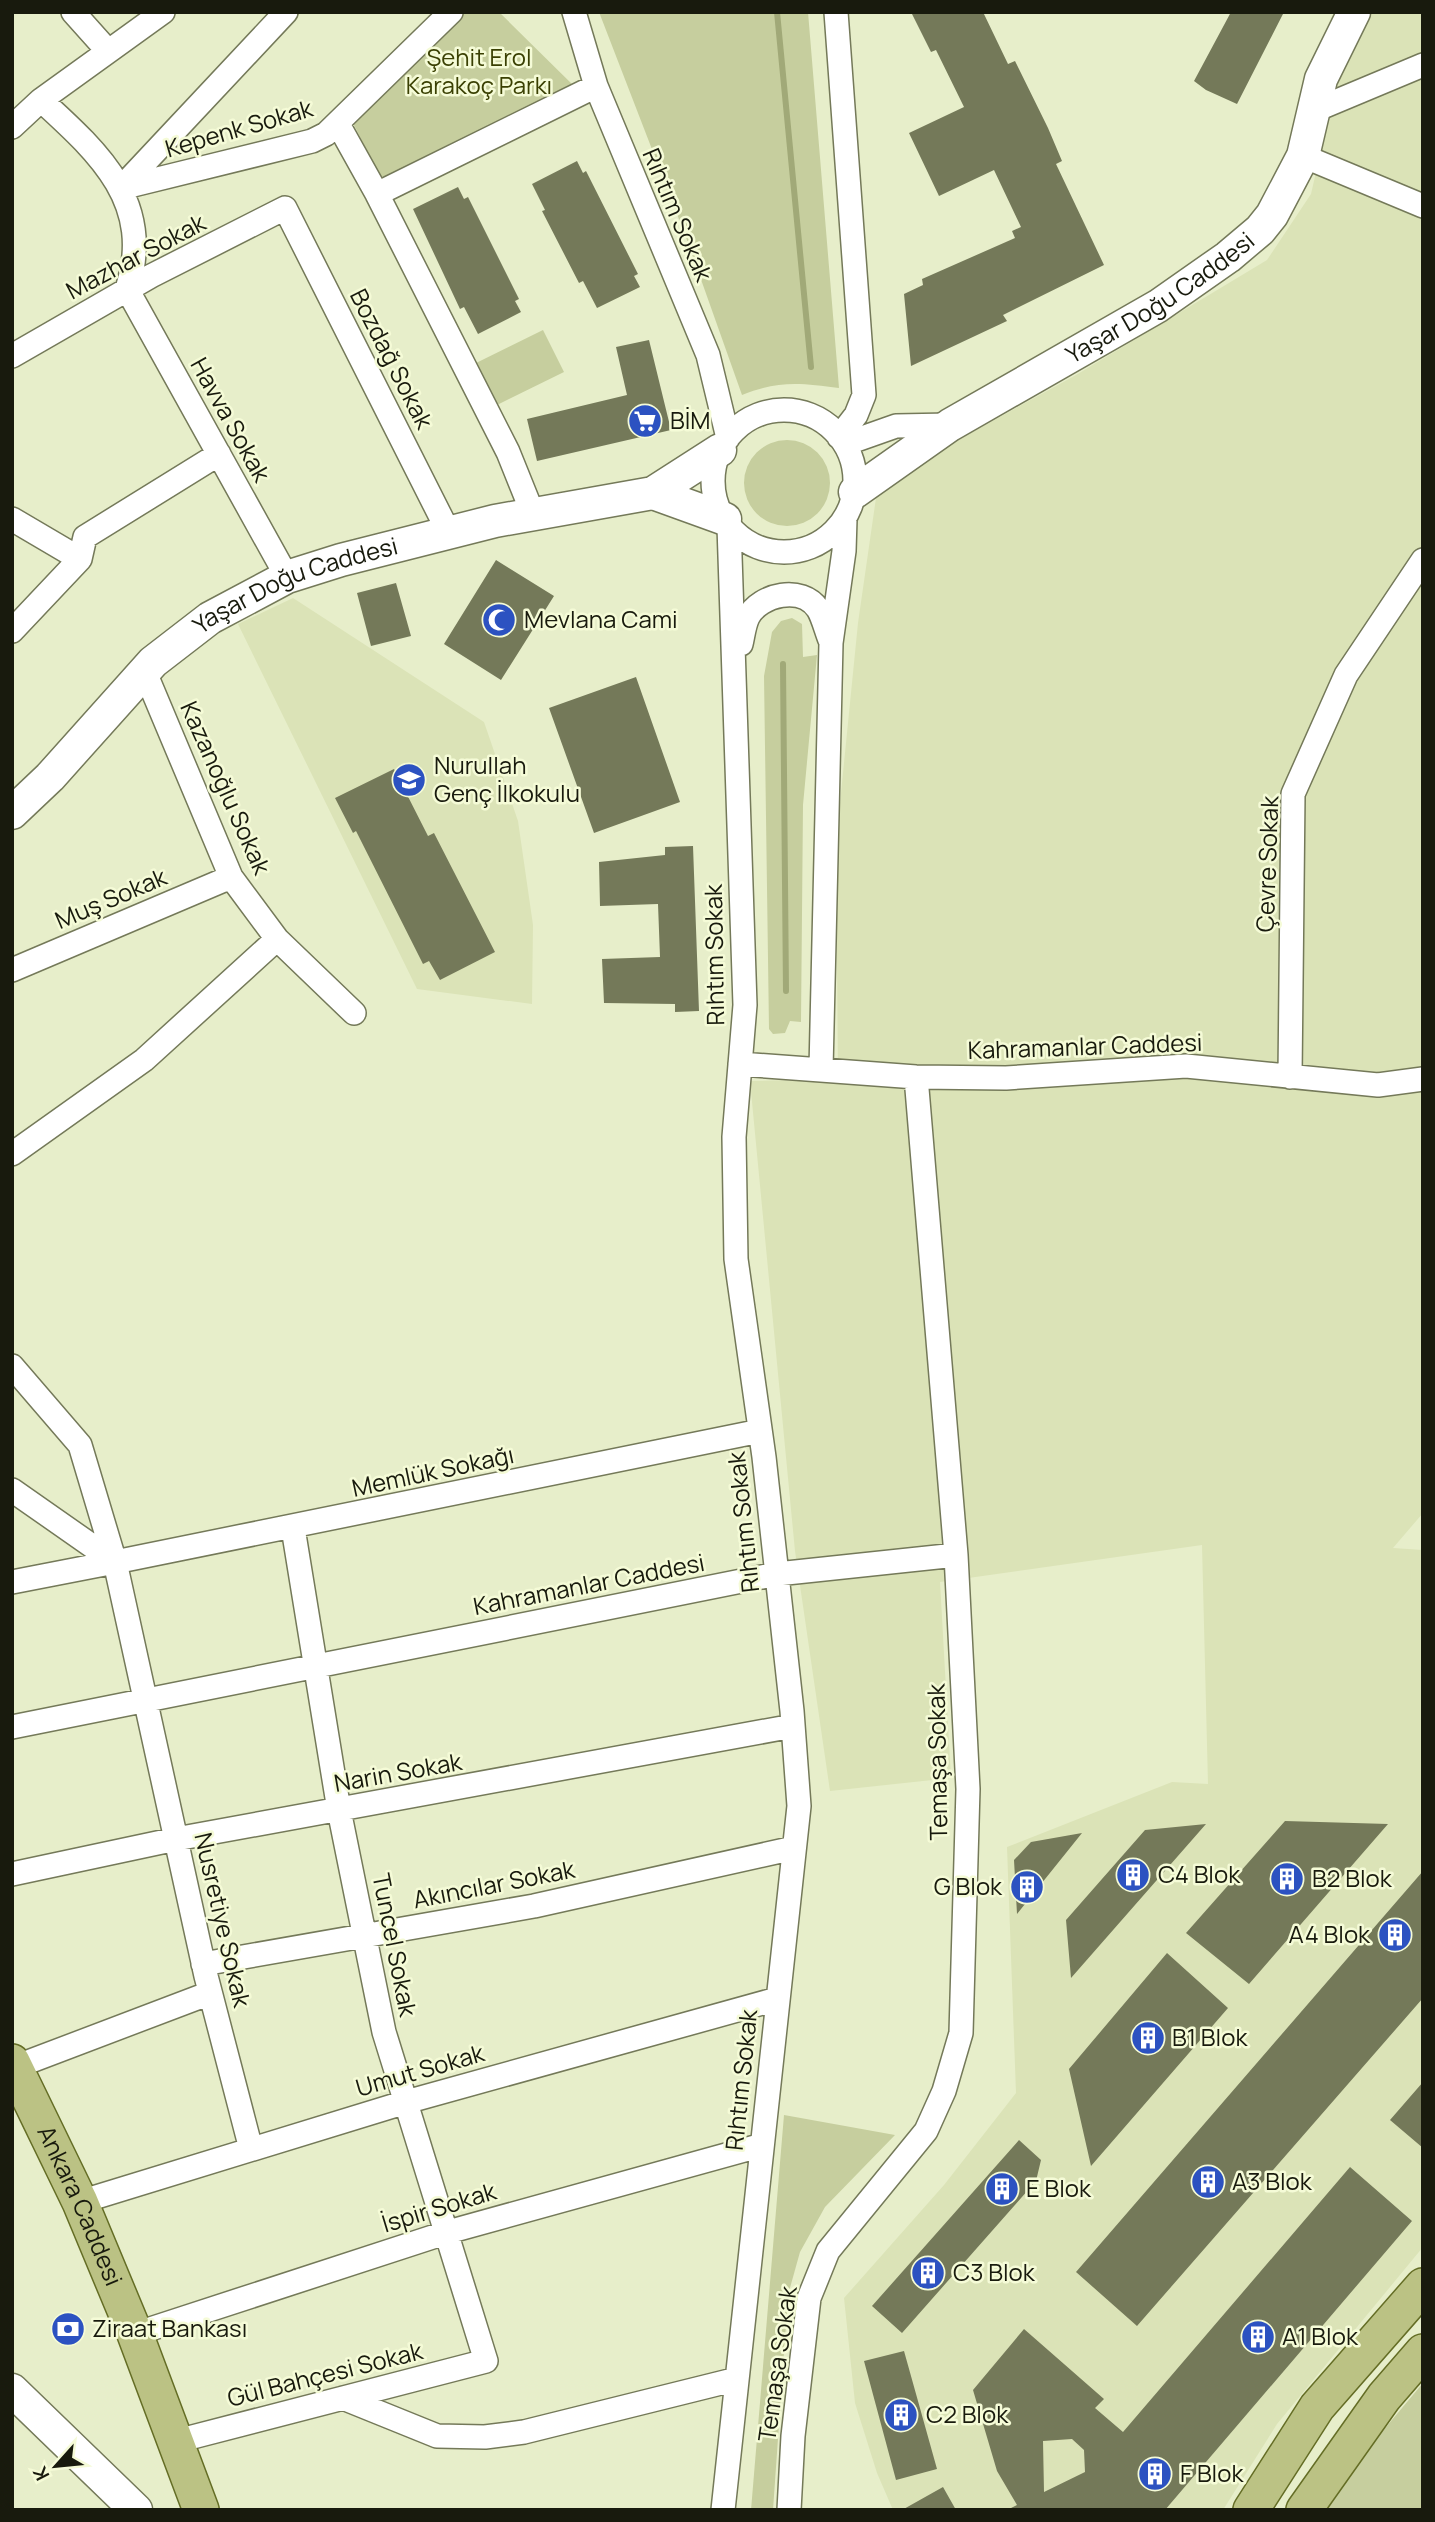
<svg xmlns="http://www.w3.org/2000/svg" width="1435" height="2522" font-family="Manrope,sans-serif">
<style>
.built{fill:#dbe3b7}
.green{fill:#c6ce9e}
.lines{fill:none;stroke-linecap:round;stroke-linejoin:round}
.stream{stroke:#a1a978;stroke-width:6}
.building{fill:#747959;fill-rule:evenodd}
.street-casing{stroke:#747959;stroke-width:26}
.secondary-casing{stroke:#747959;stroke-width:35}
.primary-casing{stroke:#646d25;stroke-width:38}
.street{stroke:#fff;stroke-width:23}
.secondary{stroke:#fff;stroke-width:32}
.primary{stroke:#bbc284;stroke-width:35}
.labels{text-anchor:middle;stroke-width:5;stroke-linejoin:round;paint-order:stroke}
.park-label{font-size:24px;fill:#3a4003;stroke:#f5fbd7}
.street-label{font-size:24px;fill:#181a0d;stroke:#f5fbd7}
.poi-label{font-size:24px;fill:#181a0d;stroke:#f5fbd7;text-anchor:start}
</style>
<rect width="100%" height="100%" fill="#e7eeca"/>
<path class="built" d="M1371 12H1423V1513L1393 1548 1423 1550V2247L1277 2424 1223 2510H893L877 2473 855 2403 844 2298 944 2185 1016 2093 1007 1847 1172 1782 1208 1784 1202 1545 940 1582 951 1778 830 1791 795 1551 750 1081 838 1079 836 843 858 623 878 484 1076 375 1267 260 1311 194 1340 67Z
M293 598 484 722 518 821 533 925 532 1004 417 989 238 624Z"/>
<path class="green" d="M459 12H499L576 88 386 178 379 175 352 121Z
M599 12H808L839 388C801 383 779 380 742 395L687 240Z
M543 330 564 372 493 407 472 365Z
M744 483a43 43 0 1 1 86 0a43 43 0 1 1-86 0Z
M792 618 802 624 803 657 817 655 803 805 801 1022 790 1021 785 1033 773 1034 769 1029 764 676 772 632 781 621Z
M784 2115 895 2135 825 2207 800 2252 788 2295 773 2510H751Z
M1423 2383V2510H1325L1360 2458Z"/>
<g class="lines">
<path class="stream" d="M777 12 811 367
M783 664 786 991"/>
</g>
<path class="building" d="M911 12H983L1008 64 1015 61 1048 128 1062 161 1056 164 1104 265 1003 315 1007 321 911 366 904 294 923 285 922 279 1015 238 1012 231 1021 227 994 170 939 196 909 133 964 107 936 50 931 52Z
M1231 12H1284L1237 104 1206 90 1194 81Z
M577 161 583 173 586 171 638 274 634 276 640 287 597 308 583 281 579 283 542 211 545 210 532 184Z
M458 187 464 199 468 197 519 299 515 301 521 312 478 334 464 307 460 309 413 209Z
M649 340 671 430 537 461 527 419 627 395 616 347Z
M496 560 554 596 501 680 444 644Z
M396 583 411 636 371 646 357 593Z
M636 677 680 802 594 833 549 708Z
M394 769 428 836 434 833 495 952 440 980 429 961 423 964 356 831 353 833 335 798Z
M693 846 699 1011 675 1012V1004L604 1003 602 959 660 957 658 904 600 906 599 862 665 855V847Z
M1285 1821 1388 1824 1249 1984 1186 1933Z
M1206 1824 1071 1978 1066 1920 1145 1830Z
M1082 1833 1017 1914 1014 1860 1031 1842Z
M1423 1871V1998L1137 2326 1076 2272Z
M1167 1953 1228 2008 1091 2166 1069 2069Z
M1423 2082V2148L1390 2120Z
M1019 2140 1041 2160 1036 2181 902 2333 872 2306Z
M1350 2167 1412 2221 1165 2510H1007L1017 2505 997 2471 973 2390 1024 2329 1104 2399 1095 2408 1123 2432ZM1072 2439 1084 2450 1085 2472 1044 2492 1043 2441Z
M904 2351 937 2469 896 2480 864 2361Z
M943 2487 956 2510H902Z"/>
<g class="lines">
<g class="street-casing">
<path id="street" d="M73 12 107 50
M574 12 596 86 708 355 728 438
M836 12 864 395 856 415 839 437
M41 100C99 153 155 203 127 289L287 577
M1313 111 1423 65
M338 124 377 194
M12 127 41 100 163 12
M1303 156 1423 206
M121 188 312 141 326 134 451 12
M121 188 286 12
M12 356 151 276 285 208 449 533
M713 481a71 71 0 1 1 142 0a71 71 0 1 1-142 0Z
M845 444 896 426 950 425
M533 514 508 452 377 194 596 86
M12 519 80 559
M12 631 80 559 85 537 219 454
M741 644C743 636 744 625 748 617 760 594 802 585 818 609 823 617 826 630 830 640
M144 670 231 877 277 939 354 1013
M12 970 231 877
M740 1064 916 1077 1006 1078 1186 1066 1378 1085 1423 1079
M821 1069 831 643 844 551 845 519
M1290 1077 1293 794 1346 675 1423 560
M12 1154 144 1060 277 939
M12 1366 80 1445 115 1562
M12 1490 115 1562
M115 1562 760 1431
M12 1582 115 1562 206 1976 251 2149
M12 1727 777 1574 956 1555
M12 1874 176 1839 793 1726
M203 1964 534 1906 794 1848
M15 2067 210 1993
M80 2202 406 2102 777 1999
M135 2334 448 2232 762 2145
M343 2398 437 2436 485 2437 524 2432 737 2379
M177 2441 486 2361 384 2032 339 1810 293 1528
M723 2510 799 1806 792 1711 764 1457 736 1259 734 1137 745 1005 729 526
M789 2510 793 2436 809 2298 828 2251 926 2131 944 2091 961 2033 968 1789 956 1555 916 1077"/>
</g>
<g class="secondary-casing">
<g id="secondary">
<path id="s1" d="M855 492 950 425 1158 306 1228 257 1260 230 1272 215 1303 156 1321 79 1354 12"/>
<path d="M653 493 725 519"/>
<path id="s2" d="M12 813 50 777 153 662 210 618 287 577 341 560 495 521 653 493 720 450"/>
<path d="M12 2390 136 2510"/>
</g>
</g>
<g class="primary-casing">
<g id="primary">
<path id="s3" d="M12 2062 80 2202 135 2334 201 2510"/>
<path d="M1251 2510 1317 2407 1423 2286"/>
<path d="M1304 2510 1384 2397 1423 2352"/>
</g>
</g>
<use href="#street" class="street"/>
<use href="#secondary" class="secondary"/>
<use href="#primary" class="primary"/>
</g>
<defs>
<g id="supermarket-disc" transform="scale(1.75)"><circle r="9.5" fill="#2c52c1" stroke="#f5fbd7"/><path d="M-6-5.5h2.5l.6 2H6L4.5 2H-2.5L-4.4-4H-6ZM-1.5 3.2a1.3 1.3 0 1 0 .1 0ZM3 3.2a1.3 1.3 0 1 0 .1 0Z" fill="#fff"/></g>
<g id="mosque-disc" transform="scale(1.75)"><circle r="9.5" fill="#2c52c1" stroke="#f5fbd7"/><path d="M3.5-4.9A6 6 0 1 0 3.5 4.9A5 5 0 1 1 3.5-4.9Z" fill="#fff"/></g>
<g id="school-disc" transform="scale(1.75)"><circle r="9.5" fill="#2c52c1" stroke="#f5fbd7"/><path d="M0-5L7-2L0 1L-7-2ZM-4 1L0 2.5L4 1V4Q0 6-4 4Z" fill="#fff"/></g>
<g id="building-disc" transform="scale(1.75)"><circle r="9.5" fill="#2c52c1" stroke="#f5fbd7"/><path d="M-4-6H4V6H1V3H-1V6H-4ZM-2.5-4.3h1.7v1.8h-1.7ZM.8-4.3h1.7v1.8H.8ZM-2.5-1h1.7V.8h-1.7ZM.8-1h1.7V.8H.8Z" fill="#fff"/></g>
<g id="bank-disc" transform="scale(1.75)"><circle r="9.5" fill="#2c52c1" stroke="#f5fbd7"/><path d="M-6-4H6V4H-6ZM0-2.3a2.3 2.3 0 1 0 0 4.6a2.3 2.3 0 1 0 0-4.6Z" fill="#fff"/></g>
</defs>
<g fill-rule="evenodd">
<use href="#supermarket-disc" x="645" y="421"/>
<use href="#mosque-disc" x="499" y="620"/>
<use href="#school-disc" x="409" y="780"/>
<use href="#building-disc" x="1133" y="1875"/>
<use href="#building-disc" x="1287" y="1879"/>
<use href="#building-disc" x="1027" y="1887"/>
<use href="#building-disc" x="1395" y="1935"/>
<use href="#building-disc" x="1148" y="2038"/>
<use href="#building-disc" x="1208" y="2182"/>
<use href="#building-disc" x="1002" y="2189"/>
<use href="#building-disc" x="928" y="2273"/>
<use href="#bank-disc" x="68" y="2329"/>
<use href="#building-disc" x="1258" y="2337"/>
<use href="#building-disc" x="901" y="2415"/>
<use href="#building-disc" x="1155" y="2474"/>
</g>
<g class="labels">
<g class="park-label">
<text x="479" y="66">Şehit Erol<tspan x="479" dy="28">Karakoç Parkı</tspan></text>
</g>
<g class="street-label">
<text transform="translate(239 129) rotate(-16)" y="8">Kepenk Sokak</text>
<text transform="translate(677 215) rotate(67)" y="8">Rıhtım Sokak</text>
<text transform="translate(136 257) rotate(-28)" y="8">Mazhar Sokak</text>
<text dy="8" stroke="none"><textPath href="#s1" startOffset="362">Yaşar Doğu Caddesi</textPath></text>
<text transform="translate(391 359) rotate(63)" y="8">Bozdağ Sokak</text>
<text transform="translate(230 420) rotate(61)" y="8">Havva Sokak</text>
<text dy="8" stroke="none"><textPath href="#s2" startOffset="371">Yaşar Doğu Caddesi</textPath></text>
<text transform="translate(225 788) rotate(66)" y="8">Kazanoğlu Sokak</text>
<text transform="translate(1268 864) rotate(-88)" y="8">Çevre Sokak</text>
<text transform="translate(111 899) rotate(-23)" y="8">Muş Sokak</text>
<text transform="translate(715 955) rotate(-91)" y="8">Rıhtım Sokak</text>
<text transform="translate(1085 1047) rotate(-2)" y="8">Kahramanlar Caddesi</text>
<text transform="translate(433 1472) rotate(-12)" y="8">Memlük Sokağı</text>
<text transform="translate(744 1522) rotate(-96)" y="8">Rıhtım Sokak</text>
<text transform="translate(589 1585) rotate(-11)" y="8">Kahramanlar Caddesi</text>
<text transform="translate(938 1762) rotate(-91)" y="8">Temaşa Sokak</text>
<text transform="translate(398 1773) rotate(-10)" y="8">Narin Sokak</text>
<text transform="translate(494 1885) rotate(-11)" y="8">Akıncılar Sokak</text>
<text transform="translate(222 1920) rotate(77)" y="8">Nusretiye Sokak</text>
<text transform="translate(394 1945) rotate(79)" y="8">Tuncel Sokak</text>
<text transform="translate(420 2071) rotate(-16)" y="8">Umut Sokak</text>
<text transform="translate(742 2080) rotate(-84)" y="8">Rıhtım Sokak</text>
<text dy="8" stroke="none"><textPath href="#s3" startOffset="159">Ankara Caddesi</textPath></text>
<text transform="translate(439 2208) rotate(-17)" y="8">İspir Sokak</text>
<text transform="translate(778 2364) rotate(-82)" y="8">Temaşa Sokak</text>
<text transform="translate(325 2375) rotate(-14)" y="8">Gül Bahçesi Sokak</text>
</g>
<g class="poi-label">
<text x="670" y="429">BİM</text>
<text x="524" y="628">Mevlana Cami</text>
<text x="434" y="774">Nurullah<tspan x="434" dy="28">Genç İlkokulu</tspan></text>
<text x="1158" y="1883">C4 Blok</text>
<text x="1312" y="1887">B2 Blok</text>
<text x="1002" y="1895" text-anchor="end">G Blok</text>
<text x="1370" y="1943" text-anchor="end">A4 Blok</text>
<text x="1172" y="2046">B1 Blok</text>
<text x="1232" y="2190">A3 Blok</text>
<text x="1026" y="2197">E Blok</text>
<text x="953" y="2281">C3 Blok</text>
<text x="92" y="2337">Ziraat Bankası</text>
<text x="1282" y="2345">A1 Blok</text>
<text x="926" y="2423">C2 Blok</text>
<text x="1180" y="2482">F Blok</text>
</g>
</g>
<rect width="1435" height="2522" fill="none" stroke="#181a0d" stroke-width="28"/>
<g transform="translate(56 2466) rotate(243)" stroke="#f5fbd7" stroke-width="5" paint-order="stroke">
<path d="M0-5L12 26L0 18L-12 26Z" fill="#181a0d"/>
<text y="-10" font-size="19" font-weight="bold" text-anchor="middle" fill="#181a0d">K</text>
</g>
</svg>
